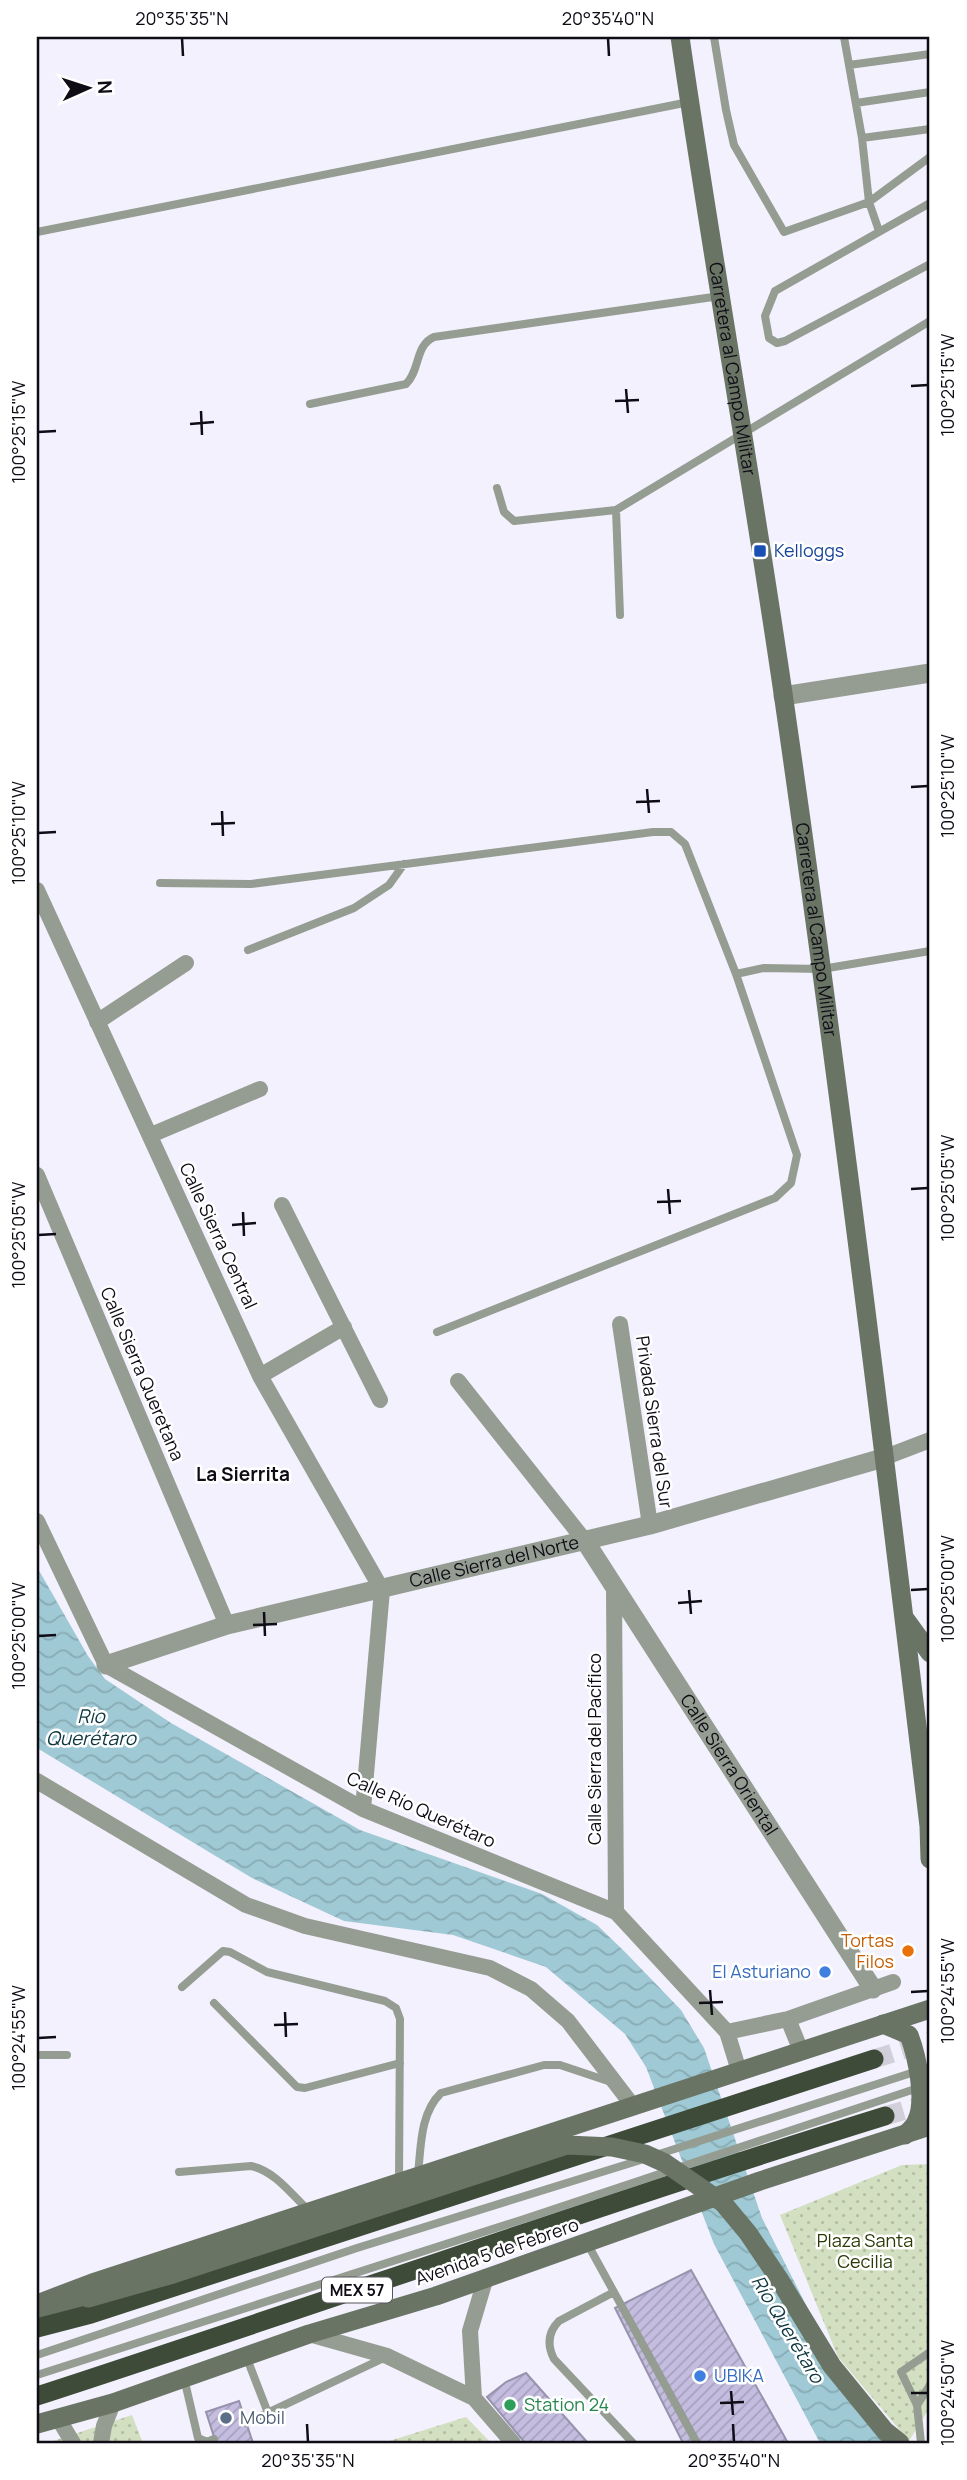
<svg xmlns="http://www.w3.org/2000/svg" width="967" height="2480" font-family="Manrope,sans-serif">
<style>
.park{fill:url(#park-dots)}
.water{fill:url(#water-waves)}
.building{fill:url(#building-hatch);stroke:#9792ad;stroke-width:2}
.lines{fill:none;stroke-linecap:round;stroke-linejoin:round}
.trunk-tunnel{stroke:#d1cfda;stroke-width:19;stroke-dasharray:19 10;stroke-linecap:butt}
.service{stroke:#959d92;stroke-width:8}
.minor{stroke:#959d92;stroke-width:16}
.tertiary{stroke:#959d92;stroke-width:19}
.secondary{stroke:#697465;stroke-width:19}
.trunk{stroke:#3d4b38;stroke-width:19}
.secondary-bridge{stroke:#697465;stroke-width:19}
.ticks{fill:none;stroke:#0f0c16;stroke-width:2.5}
.transit-dot{fill:#1a4fb4;stroke:#fff;stroke-width:2.5}
.food-dot{fill:#e8710a;stroke:#fff;stroke-width:2.5}
.shop-dot{fill:#3f7fe0;stroke:#fff;stroke-width:2.5}
.leisure-dot{fill:#2e9e5b;stroke:#fff;stroke-width:2.5}
.service-dot{fill:#5c6f8a;stroke:#fff;stroke-width:2.5}
.labels{text-anchor:middle;stroke-width:5;stroke-linejoin:round;paint-order:stroke}
.shield{fill:#fff;stroke:#57555c;stroke-width:2}
.shield-label{font-size:16px;font-weight:bold;fill:#0f0c16}
.street-label{font-size:18px;fill:#0f0c16;stroke:#fff}
.transit-label{font-size:18px;fill:#164399;stroke:#fff;text-anchor:start}
.food-label{font-size:18px;fill:#c56008;stroke:#fff;text-anchor:end}
.shop-label{font-size:18px;fill:#366cbe;stroke:#fff;text-anchor:end}
.park-label{font-size:18px;fill:#2a3a04;stroke:#fff}
.leisure-label{font-size:18px;fill:#27864d;stroke:#fff;text-anchor:start}
.service-label{font-size:18px;fill:#4e5e75;stroke:#fff;text-anchor:start}
.neighbourhood-label{font-size:19px;font-weight:bold;fill:#0f0c16;stroke:#fff}
.water-label{font-size:19px;font-style:italic;fill:#0f3740;stroke:#fff}
.neatline{fill:none;stroke:#0f0c16;stroke-width:2.5}
.ticks-label{font-size:18px;text-anchor:middle;fill:#0f0c16}
</style>
<defs>
<pattern id="park-dots" width="8" height="8" patternUnits="userSpaceOnUse" patternTransform="scale(1.75)"><rect width="8" height="8" fill="#d2dfc0"/><path d="M2 2h.1M6 6h.1" fill="none" stroke="#b3bea4" stroke-width="1.8" stroke-linecap="round"/></pattern>
<pattern id="water-waves" width="16" height="10" patternUnits="userSpaceOnUse" patternTransform="scale(1.75)"><rect width="16" height="10" fill="#9fc9d4"/><path d="M0 5q4-4 8 0t8 0" fill="none" stroke="#88abb5"/></pattern>
<pattern id="building-hatch" width="6" height="6" patternUnits="userSpaceOnUse" patternTransform="scale(1.75)"><rect width="6" height="6" fill="#c4bddf"/><path d="M-1 1l2-2M0 6l6-6M5 7l2-2" fill="none" stroke="#a7a1bf"/></pattern>
</defs>
<rect width="100%" height="100%" fill="#f3f1fd"/>
<path class="park" d="M930 2164V2407L909 2441 838 2357 780 2215 902 2165Z
M132 2415 143 2443H47Z
M466 2417 491 2443H383Z"/>
<path class="water" d="M37 1567 88 1656 105 1679 171 1723 360 1830 542 1894 597 1925 626 1953 681 2010 704 2048 762 2218 839 2370 900 2443H820L714 2244 646 2067 625 2034 546 1967 453 1935 344 1921 252 1878 37 1748Z"/>
<path class="building" d="M691 2270 788 2443H683L615 2308Z
M526 2373 588 2443H525L487 2397 506 2382Z
M239 2401 253 2443H216L206 2412Z"/>
<g class="lines">
<path class="trunk-tunnel" d="M874 2059 930 2041
M885 2116 930 2103"/>
<path class="service" d="M714 37 726 110 734 145 784 232 869 202 930 157
M844 37 862 138 869 202 879 231
M849 65 930 54
M856 103 930 92
M862 138 930 129
M930 203 775 291 765 316 769 338 777 343 785 341 930 264
M37 232 689 102
M310 404 406 384C420 371 415 345 434 337L720 296
M497 488 504 512 514 521 616 510 930 321
M616 510 620 615
M160 883 251 884 653 832H671L685 844 736 974
M248 950 354 908 389 885 404 864
M437 1332 775 1198 791 1183 797 1155 736 974 764 968 822 969 930 951
M182 1987 223 1951 230 1952 267 1972 385 2001 396 2008 400 2019 399 2182
M214 2003 297 2087 305 2088 400 2063
M37 2055H67
M656 2155 930 2067
M179 2172 251 2166C275 2171 292 2195 309 2211
M418 2174C421 2147 420 2113 441 2093L544 2065H560L611 2082
M587 2243 697 2443
M614 2292 559 2321C548 2332 547 2345 554 2359L633 2443
M37 2355 357 2248 644 2159
M246 2356 268 2413
M37 2375 521 2220 930 2084
M184 2378 198 2438 207 2442 214 2439
M917 2405 930 2385
M246 2423 386 2357
M921 2443 917 2405 901 2372 930 2352"/>
<path class="minor" d="M37 890 260 1376 382 1590 363 1809
M97 1022 186 963
M151 1135 260 1089
M37 1175 227 1625
M282 1205 380 1400
M620 1324 650 1525
M260 1376 344 1327
M458 1381 585 1541
M883 1458 930 1440
M37 1521 106 1665 363 1809 616 1912 727 2032 739 2071
M614 1587 616 1912
M37 1781 246 1905 305 1926 490 1968 531 1989 568 2021 633 2106
M788 2019 801 2051
M727 2032 788 2019 893 1982
M309 2334 387 2356 474 2398 513 2443
M474 2398 470 2331 486 2277
M58 2418 73 2443
M101 2443 104 2426 113 2403"/>
<g class="tertiary">
<path d="M783 696 930 673"/>
<path id="s1" d="M585 1541 873 1989"/>
<path id="s2" d="M106 1665 227 1625 650 1525 883 1458"/>
</g>
<g class="secondary">
<path id="s3" d="M680 37C712 258 752 479 784 700 838 1075 884 1450 929 1826L930 1859"/>
<path d="M906 1620 930 1653"/>
<path d="M883 2024 909 2035C917 2056 927 2102 916 2122 914 2127 909 2131 905 2135"/>
<path d="M37 2304 92 2283 930 2009"/>
<path d="M39 2324 88 2298"/>
<path d="M37 2424 113 2403 309 2334 436 2296 760 2181 930 2126"/>
</g>
<path class="trunk" d="M37 2328 91 2314 874 2059
M37 2396C320 2304 601 2204 885 2116"/>
<path class="secondary-bridge" d="M88 2298 173 2274 567 2145 612 2147 645 2154 665 2163 723 2203 748 2233 779 2279 832 2366 885 2431 900 2443"/>
</g>
<path class="ticks" d="M182 38 183 56M608 38 609 56M911 386 928 385M626 389 628 413M615 401 639 400M201 411 202 435M190 424 214 422M38 432 56 431M911 787 928 786M647 789 649 813M636 802 660 801M222 811 223 836M211 824 235 823M38 833 56 832M668 1189 670 1214M911 1189 928 1188M657 1202 681 1201M243 1212 244 1236M232 1225 256 1223M38 1235 56 1234M689 1590 691 1614M911 1590 928 1589M678 1603 702 1601M264 1612 265 1636M253 1625 277 1624M38 1636 56 1635M710 1990 712 2015M911 1992 928 1991M699 2003 723 2002M285 2012 286 2037M274 2025 298 2024M38 2038 56 2037M731 2391 733 2415M911 2393H928M720 2403 744 2402M307 2424 308 2442M733 2424 734 2442"/>
<rect class="transit-dot" x="753" y="544" width="14" height="14" rx="3.5"/>
<circle class="food-dot" cx="908" cy="1951" r="7"/>
<g class="shop-dot">
<circle cx="825" cy="1972" r="7"/>
<circle cx="700" cy="2376" r="7"/>
</g>
<circle class="leisure-dot" cx="510" cy="2405" r="7"/>
<circle class="service-dot" cx="226" cy="2418" r="7"/>
<g class="labels">
<rect class="shield" x="322" y="2277.5" width="70" height="25" rx="5"/>
<g class="shield-label">
<text x="357" y="2296">MEX 57</text>
</g>
<g class="street-label">
<text dy="6" stroke="none"><textPath href="#s3" startOffset="336">Carretera al Campo Militar</textPath></text>
<text dy="6" stroke="none"><textPath href="#s3" startOffset="903">Carretera al Campo Militar</textPath></text>
<text transform="translate(218 1236) rotate(65)" y="6">Calle Sierra Central</text>
<text transform="translate(142 1374) rotate(67)" y="6">Calle Sierra Queretana</text>
<text transform="translate(654 1422) rotate(82)" y="6">Privada Sierra del Sur</text>
<text dy="6" stroke="none"><textPath href="#s2" startOffset="402">Calle Sierra del Norte</textPath></text>
<text transform="translate(595 1749) rotate(-90)" y="6">Calle Sierra del Pacífico</text>
<text dy="6" stroke="none"><textPath href="#s1" startOffset="266">Calle Sierra Oriental</textPath></text>
<text transform="translate(421 1810) rotate(24)" y="6">Calle Río Querétaro</text>
<text transform="translate(497 2252) rotate(-19)" y="6">Avenida 5 de Febrero</text>
</g>
<g class="transit-label">
<text x="774" y="557">Kelloggs</text>
</g>
<g class="food-label">
<text x="894" y="1947">Tortas<tspan x="894" dy="21">Filos</tspan></text>
</g>
<g class="shop-label">
<text x="811" y="1978">El Asturiano</text>
<text x="714" y="2382" text-anchor="start">UBIKA</text>
</g>
<g class="park-label">
<text x="865" y="2247">Plaza Santa<tspan x="865" dy="21">Cecilia</tspan></text>
</g>
<g class="leisure-label">
<text x="524" y="2411">Station 24</text>
</g>
<g class="service-label">
<text x="240" y="2424">Mobil</text>
</g>
<g class="neighbourhood-label">
<text x="243" y="1481">La Sierrita</text>
</g>
<g class="water-label">
<text x="91" y="1723">Rio<tspan x="91" dy="22">Querétaro</tspan></text>
<text transform="translate(788 2329) rotate(59)" y="7">Río Querétaro</text>
</g>
</g>
<rect width="967" height="2480" fill="none" stroke="#ffffff" stroke-width="77"/>
<g transform="translate(88 88) rotate(87)" stroke="#ffffff" stroke-width="5" paint-order="stroke">
<path d="M0-5L12 26L0 18L-12 26Z" fill="#0f0c16"/>
<text y="-10" font-size="19" font-weight="bold" text-anchor="middle" fill="#0f0c16">N</text>
</g>
<rect x="38" y="38" width="890" height="2404" class="neatline"/>
<g class="ticks-label">
<text x="182" y="25">20°35'35"N</text>
<text x="608" y="25">20°35'40"N</text>
<text transform="translate(948 385) rotate(-90)" y="6">100°25'15"W</text>
<text transform="translate(19 432) rotate(-90)" y="6">100°25'15"W</text>
<text transform="translate(948 786) rotate(-90)" y="6">100°25'10"W</text>
<text transform="translate(19 833) rotate(-90)" y="6">100°25'10"W</text>
<text transform="translate(948 1188) rotate(-90)" y="6">100°25'05"W</text>
<text transform="translate(19 1235) rotate(-90)" y="6">100°25'05"W</text>
<text transform="translate(948 1589) rotate(-90)" y="6">100°25'00"W</text>
<text transform="translate(19 1636) rotate(-90)" y="6">100°25'00"W</text>
<text transform="translate(948 1991) rotate(-90)" y="6">100°24'55"W</text>
<text transform="translate(19 2038) rotate(-90)" y="6">100°24'55"W</text>
<text transform="translate(948 2393) rotate(-90)" y="6">100°24'50"W</text>
<text x="308" y="2467">20°35'35"N</text>
<text x="734" y="2467">20°35'40"N</text>
</g>
</svg>
